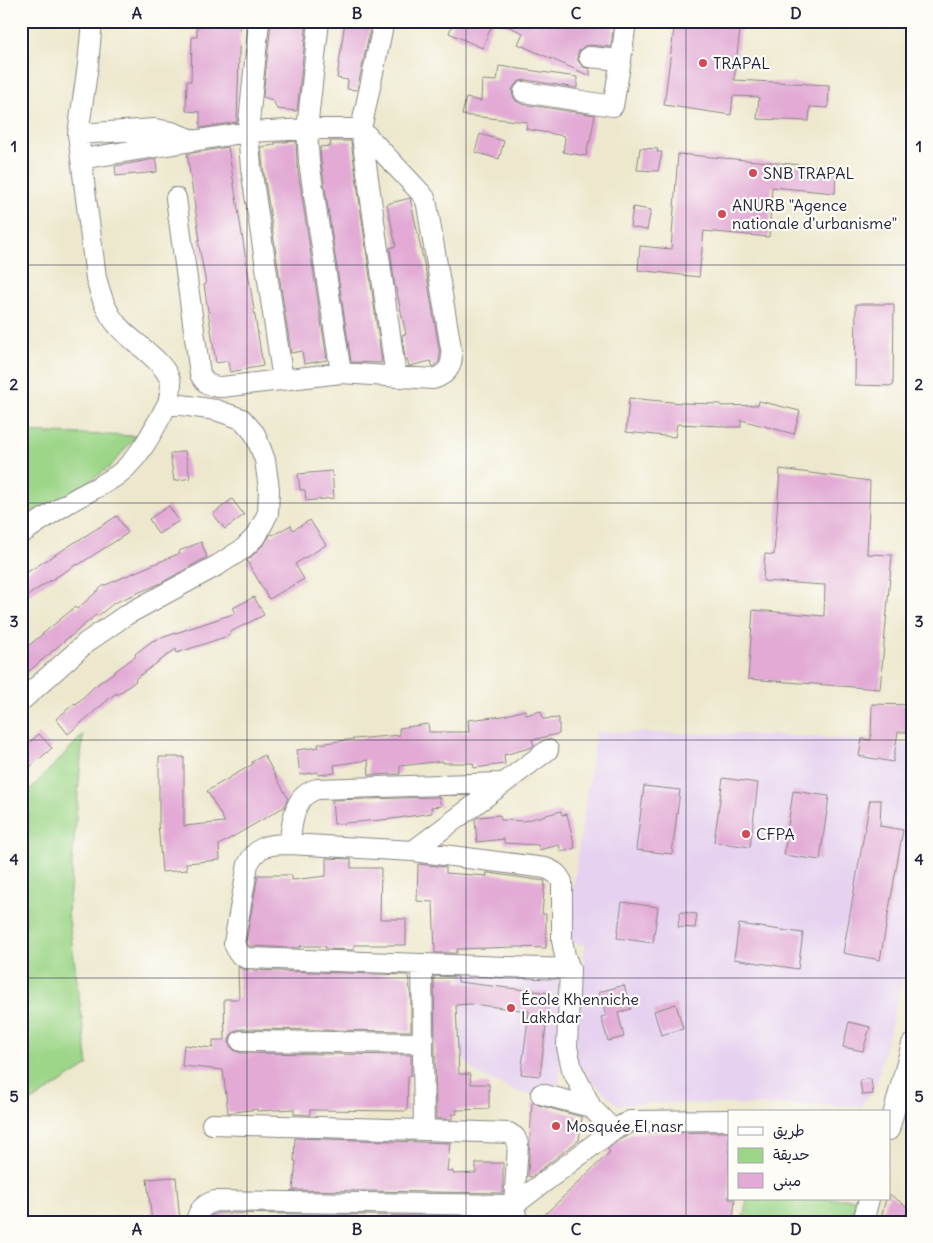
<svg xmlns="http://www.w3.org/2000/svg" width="933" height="1243" font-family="Delius,'Playpen Sans Arabic',sans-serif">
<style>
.built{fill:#e6d2f0}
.green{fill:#9dd688;stroke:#607c62}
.building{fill:#e2aad5}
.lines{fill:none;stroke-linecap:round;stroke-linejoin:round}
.minor-casing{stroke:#888584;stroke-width:22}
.minor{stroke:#fff;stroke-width:20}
.grid{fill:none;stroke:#22223b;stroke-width:1;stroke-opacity:0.55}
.poi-dot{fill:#d1495b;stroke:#fdfcf7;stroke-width:2}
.labels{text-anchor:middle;stroke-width:4.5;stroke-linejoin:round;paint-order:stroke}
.poi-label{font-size:16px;fill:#22223b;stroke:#fdfcf7;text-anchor:start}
.neatline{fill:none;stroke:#22223b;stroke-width:2}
.grid-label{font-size:16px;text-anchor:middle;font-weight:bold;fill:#22223b}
</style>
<rect width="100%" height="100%" fill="#fdfcf7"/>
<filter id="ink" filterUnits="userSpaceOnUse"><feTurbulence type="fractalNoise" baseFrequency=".02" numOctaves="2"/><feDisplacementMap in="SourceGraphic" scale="10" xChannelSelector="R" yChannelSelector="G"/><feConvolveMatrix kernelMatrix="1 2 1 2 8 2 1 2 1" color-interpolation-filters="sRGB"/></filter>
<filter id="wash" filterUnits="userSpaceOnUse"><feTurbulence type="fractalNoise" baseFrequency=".0096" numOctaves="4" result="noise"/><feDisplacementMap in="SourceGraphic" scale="20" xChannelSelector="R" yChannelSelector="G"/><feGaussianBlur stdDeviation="1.12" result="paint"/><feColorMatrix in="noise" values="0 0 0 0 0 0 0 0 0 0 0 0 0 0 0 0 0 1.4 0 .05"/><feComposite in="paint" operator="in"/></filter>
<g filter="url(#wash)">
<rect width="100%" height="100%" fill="#ede8cd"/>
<path class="built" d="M596 732 741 734 791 736 890 742 912 745V923L903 978 875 1088 861 1106 650 1103 618 1105 591 1080 574 1059 585 945 565 941Z
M462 972 560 980V1075L558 1085 544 1084 541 1094H525L508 1088 479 1075 469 1067 462 1056 461 1049Z"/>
<path class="green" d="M21 432 136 436 110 467 61 500 21 530Z
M83 735 68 913 88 1065 21 1108V799Z
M747 1199H857L850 1222H742Z"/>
<g id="blocks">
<path class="building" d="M197 21H240L237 122 200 128V112L186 111 187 81H191L192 37H197Z
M284 21H307L297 111 277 109 273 100 263 97 271 23 284 24Z
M345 21H372L357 90 347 89 348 80 337 78Z
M454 21H494L482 48 449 33Z
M496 21H614L611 47 590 45 584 46 579 51 577 55 578 61 583 67 590 69V76L518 44 523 33Z
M675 21H741L734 80 829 85 828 108 810 107 809 121 757 119 759 97 733 96 731 115 664 105Z
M499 66 577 77V88L526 80 520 81 515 85 512 90 513 96 516 101 522 104 595 115 590 142 589 141 586 156 563 152 565 138 564 137V136L526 129 527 122 462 115 466 98 481 101 482 80 497 81Z
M480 134 504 141 499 159 475 152Z
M296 141 297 164 327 360 304 364 302 351 291 353 263 167 261 147 275 145 274 143Z
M330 141H351L382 363 351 362 321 161 320 147 331 146Z
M228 147 263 366 230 372 228 361 216 363 204 285 206 284 198 240H200L187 154Z
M640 148 658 149 657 152H662L658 171 637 170Z
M678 154 836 168 835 193 772 187 769 237 704 231 699 277 638 270 640 246 671 249Z
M156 159 157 172 116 176 115 166Z
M410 198 427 277 440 355 439 362 433 367 431 361 409 366 407 359H405L402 335 406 334 394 280 390 248 396 246 387 204Z
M633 207 651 210 647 230 630 227Z
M856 304H894L893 386 855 385Z
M629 398 682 403 721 404V406L758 405 759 401 800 411 794 434 741 420V427H723V426L677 424 675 437 626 432Z
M185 451 190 478 174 481 170 454Z
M780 469 870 481 867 554 892 555 880 689 748 679 753 610 824 616 825 585 763 581 765 554 774 555Z
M332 471 334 498 306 501 305 490H300L298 474Z
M232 499 244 515 225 529 213 514Z
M169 506 179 521 158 534 149 519Z
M117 516 128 533 78 565 77 564 42 586 21 600V576Z
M310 520 326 545 295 564 304 579 269 599 247 561 265 543 270 535 272 534 273 535 291 525 293 530Z
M201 542 207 557 161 583 114 603 98 616 97 614 70 637H69L21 678V652L75 607 77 609 103 586 180 553 179 551Z
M254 597 264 615 230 632 231 635 177 653 176 649 135 679 136 681 117 695 116 693 68 734 56 719 75 703 76 704 95 686 136 656 135 654 152 641 236 613 233 608Z
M872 704 912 705V732H898L893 762 859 756 862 739 871 740Z
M525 710 526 715 541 711 543 719 559 718V734L553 735 532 740 534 746 530 748 504 755 505 764 474 768 473 763H443V761L400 766V774L369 775 368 760 334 765 335 773 318 775V772L300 775 297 750 319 747 318 744 354 739 400 735 399 728 428 724 429 732H469L468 720 503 716Z
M39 734 52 748 21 775V750Z
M264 755 288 798 284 807 219 845 220 860 186 863 187 870 162 872 158 823H159V757H184V826L225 822 207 791 253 764 252 762Z
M723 778 758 783 750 847 714 842Z
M644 786 680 790 672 854 636 850Z
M793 791 829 796 820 860 784 855Z
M439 797 441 806 431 807 432 813 392 819 334 824 332 800Z
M870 800H881L880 826 903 830 880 960 843 953Z
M561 811 562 815 567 814 575 848 561 852 559 845 539 850 538 845 504 843V839L477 842 475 820 478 817 500 815 501 820 524 821Z
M326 858 351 859V868H381L380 919H406V945H354V950L326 949 325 946H300V948L250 946 248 945 246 942 258 875H292V880L326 876Z
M418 864 446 867V873L487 876 486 873H489L545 881 542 914H546V948L516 947 457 949V953H435L433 902 417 901Z
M622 902 658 907 653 943 617 938Z
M680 912 697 914 695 928 678 927Z
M739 924 803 933 798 969 734 959Z
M238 967 246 970 408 975 411 998V1031L241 1029 236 1030 231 1035 229 1041 230 1046 235 1051 241 1053 411 1055V1076H408L407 1111 310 1110V1115L294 1114V1109L257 1111V1109L228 1113 223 1070 182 1066 184 1045 213 1048V1040H225L224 999H239Z
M434 976 458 977V982L550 993 540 1076 521 1074 529 1011 471 1004 456 1005 459 1074H470L471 1084H489V1109L456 1110 457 1114H452V1119H436Z
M624 985 631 1009 618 1013 624 1037 608 1041 601 1017 606 1016 599 992Z
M676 1004 683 1029 661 1035 654 1011Z
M849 1022 870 1027 863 1051 843 1047Z
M871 1079 873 1094 862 1095 860 1080Z
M532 1102 538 1105 582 1117 579 1140 531 1177 528 1176Z
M729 1132V1199H735L733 1222H537L610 1152 607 1149 619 1140 633 1133Z
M295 1138 450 1143 447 1171H453V1174L476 1173V1163H503V1193L293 1190 296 1161H294Z
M176 1177 180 1222H152L147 1179Z
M889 1194 912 1210V1222H880L886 1199H889Z
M217 1213 502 1217V1222H211V1216Z"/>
</g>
</g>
<g filter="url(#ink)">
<use href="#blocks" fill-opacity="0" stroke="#888584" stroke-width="1"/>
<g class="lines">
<g class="minor-casing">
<path id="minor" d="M92 21 88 65 78 134 96 278C101 296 106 313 119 327 132 342 168 363 171 384 171 390 170 396 168 403
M259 21 248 132 251 168 283 380
M319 21 307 129 309 162 341 373
M384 21 361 129 396 377
M589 57 621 60
M524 92 613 106 621 60 626 21
M78 134 155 129 172 132 192 140
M81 159 248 132 307 129H361L420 192 425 198 427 205 452 354C452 368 446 375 433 379L341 373 222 387C211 387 205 384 200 374L176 198
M21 534C37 523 53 512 70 502 86 492 105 485 120 473 142 455 155 427 168 403L216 410 242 419 255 434 265 460 269 489 268 513 257 535 243 549 218 565 126 615 87 642 21 701
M289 844C293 823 292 796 317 789L502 783
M413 851 548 750
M422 964 424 1130
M570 969 246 958 238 953 234 943 248 864C258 845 269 844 289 844L413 851 545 868C554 871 558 874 562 882V940L565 956 570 969 567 1047 572 1069 591 1107 613 1130
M241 1041 423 1043
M541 1094 591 1107
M889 1130 912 1044
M196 1222C198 1210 204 1204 215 1201L514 1205 518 1144 515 1137 509 1133 424 1130 212 1124
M517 1222 514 1205 613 1130 630 1121 729 1120
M863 1222 869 1199"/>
</g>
<use href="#minor" class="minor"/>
</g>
</g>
<path class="grid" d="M247 21V1222M466 21V1222M686 21V1222M21 265H912M21 503H912M21 740H912M21 978H912"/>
<g class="poi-dot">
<circle cx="703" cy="63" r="5"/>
<circle cx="753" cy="173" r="5"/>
<circle cx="722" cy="214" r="5"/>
<circle cx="746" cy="834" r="5"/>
<circle cx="511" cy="1008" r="5"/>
<circle cx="556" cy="1126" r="5"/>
</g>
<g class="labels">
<g class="poi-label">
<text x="713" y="69">TRAPAL</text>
<text x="763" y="179">SNB TRAPAL</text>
<text x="732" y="211">ANURB "Agence<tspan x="732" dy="18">nationale d'urbanisme"</tspan></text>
<text x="756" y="840">CFPA</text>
<text x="521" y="1005">École Khenniche<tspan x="521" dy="18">Lakhdar</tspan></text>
<text x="566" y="1132">Mosquée El nasr</text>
</g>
</g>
<rect width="933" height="1243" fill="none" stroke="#fdfcf7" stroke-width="55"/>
<rect x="728" y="1110" width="162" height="90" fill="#fdfcf7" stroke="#a5a5ac"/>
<rect x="738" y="1127" width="25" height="8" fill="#ffffff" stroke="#a5a5ac"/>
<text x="773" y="1136" font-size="15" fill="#22223b">طريق</text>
<rect x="738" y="1148" width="25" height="15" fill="#9dd688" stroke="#a5a5ac"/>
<text x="773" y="1160" font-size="15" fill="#22223b">حديقة</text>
<rect x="738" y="1173" width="25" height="15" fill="#e2aad5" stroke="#a5a5ac"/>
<text x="773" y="1186" font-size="15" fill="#22223b">مبنى</text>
<rect x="28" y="28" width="878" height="1188" class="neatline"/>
<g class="grid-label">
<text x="137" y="19">A</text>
<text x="357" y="19">B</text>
<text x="576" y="19">C</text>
<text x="796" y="19">D</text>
<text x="14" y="152">1</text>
<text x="919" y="152">1</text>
<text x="14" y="390">2</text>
<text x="919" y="390">2</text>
<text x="14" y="627">3</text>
<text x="919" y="627">3</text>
<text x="14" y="865">4</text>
<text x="919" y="865">4</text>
<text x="14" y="1102">5</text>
<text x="919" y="1102">5</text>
<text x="137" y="1235">A</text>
<text x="357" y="1235">B</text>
<text x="576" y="1235">C</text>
<text x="796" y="1235">D</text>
</g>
</svg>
